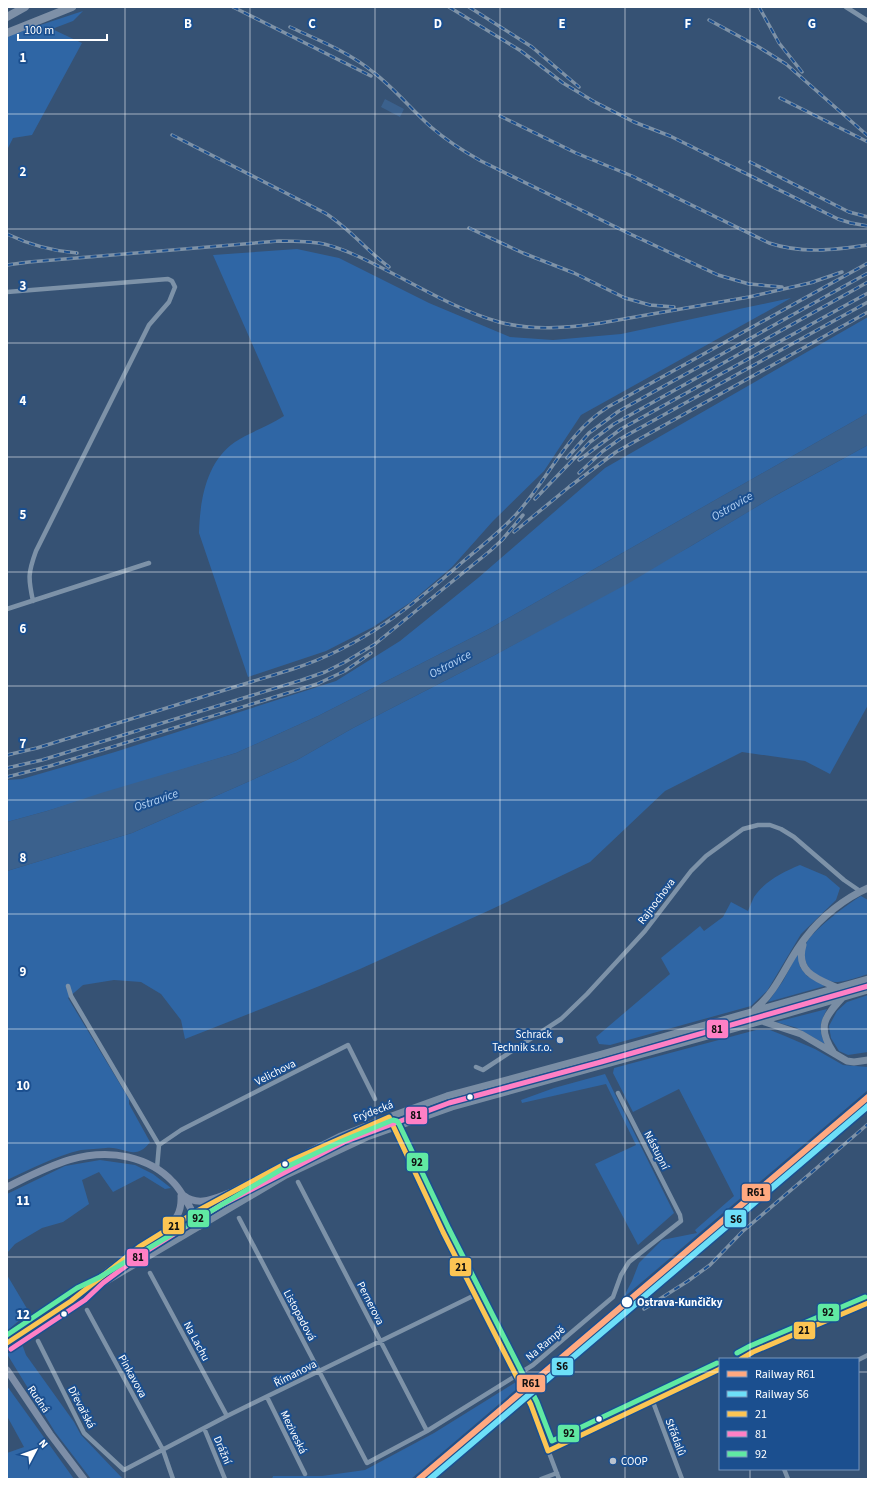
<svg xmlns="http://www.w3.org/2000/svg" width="875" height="1486" font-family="'Source Sans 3',sans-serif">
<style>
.green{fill:#2f66a5}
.water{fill:#3b618d}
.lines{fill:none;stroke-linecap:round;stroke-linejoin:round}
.minor{stroke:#7d92a8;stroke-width:4.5}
.secondary{stroke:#798da4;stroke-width:7}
.primary{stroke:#7d8ea7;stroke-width:7}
.trunk{stroke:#7e90a7;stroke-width:8}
.rail-casing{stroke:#7e92a7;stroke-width:3.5}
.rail{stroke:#1b4f8f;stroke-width:2;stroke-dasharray:6;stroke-linecap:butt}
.bus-1-casing{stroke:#1b4f8f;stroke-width:8}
.bus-2-casing{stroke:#1b4f8f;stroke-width:8}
.bus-3-casing{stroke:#1b4f8f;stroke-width:8}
.bus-1{stroke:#fcc553;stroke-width:5}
.bus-2{stroke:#ff80c5;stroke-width:5}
.bus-3{stroke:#60e9a3;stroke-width:5}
.rail-1-casing{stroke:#1b4f8f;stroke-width:9}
.rail-2-casing{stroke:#1b4f8f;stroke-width:9}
.rail-1{stroke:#ffa980;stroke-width:6}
.rail-2{stroke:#6ddff8;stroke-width:6}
.grid{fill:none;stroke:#fff;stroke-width:1;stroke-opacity:0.55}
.poi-dot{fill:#b9c2ce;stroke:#1b4f8f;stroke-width:1.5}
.bus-dot{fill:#fff;stroke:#1b4f8f;stroke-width:1.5}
.labels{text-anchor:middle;stroke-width:4;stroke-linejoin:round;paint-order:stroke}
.street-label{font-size:11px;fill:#fff;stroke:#1b4f8f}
.poi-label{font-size:11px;fill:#fff;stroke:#1b4f8f;text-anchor:end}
.stop-label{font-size:11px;font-weight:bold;fill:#fff;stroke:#1b4f8f;text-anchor:start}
.water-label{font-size:12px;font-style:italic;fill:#b5d3f5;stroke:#1b4f8f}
.grid-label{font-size:13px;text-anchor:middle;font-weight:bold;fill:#fff;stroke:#1b4f8f;stroke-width:4;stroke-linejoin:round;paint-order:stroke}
.line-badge{stroke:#1b4f8f;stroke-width:1.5}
.pale-badge-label{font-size:11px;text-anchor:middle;font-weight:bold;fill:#111}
</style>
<rect width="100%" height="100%" fill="#365274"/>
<path class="green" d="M83 11 73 21 52 29 82 43 32 135 13 138 7 150V36Z
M297 249 339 258 429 303 510 337 553 340 621 334 791 298 581 415 544 471 493 521 452 567 411 602 373 627 326 651 248 677 199 533C200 500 206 462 235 442 250 432 269 426 284 416L213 255Z
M868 317V413L489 629 318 716 236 753 47 811 7 822V780L22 779 115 752 336 681 400 641 478 578 605 468Z
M868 445V705L830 774 805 761 742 752 665 791 590 862 490 910 360 969 317 987 185 1039 181 1020 161 994 141 982 114 980 83 985 68 998 129 1099V1104L150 1142C135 1162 125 1146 106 1148 98 1149 89 1149 81 1150 55 1156 31 1169 7 1180V871L132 833 297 760 353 728 493 656 691 546 771 498Z
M800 865 826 876 840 888 836 900 801 934 767 991 751 1006 610 1045 599 1044 596 1037 670 974 661 958 700 926 704 931 723 917 731 902 748 911C750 906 752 901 754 897 765 881 783 872 800 865Z
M861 896 868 900V974C858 977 848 981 838 982 819 982 798 965 806 944 810 932 849 903 861 896Z
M798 953 800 967 807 976 825 986 768 1002 783 981Z
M868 995V1052L848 1055 839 1051 831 1038 829 1026 837 1011 847 1002Z
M827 1009C820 1023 818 1029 825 1044L797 1028 776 1022Z
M756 1030H770L785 1036 815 1049 843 1065 868 1067V1090L623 1298 632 1281 639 1263 662 1240 697 1233 695 1230 734 1196 679 1089 633 1112 613 1073 614 1068Z
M605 1074 674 1213 638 1245 595 1164 636 1145 606 1084 522 1103 521 1100 554 1088Z
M100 1160 135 1165 153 1174 171 1188 165 1189 144 1176 113 1192 99 1172 82 1180 89 1204 63 1222 42 1228 15 1244 7 1253V1194L65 1166Z
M7 1275 29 1312 7 1331Z
M22 1344 26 1355 74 1422 81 1435 123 1479H91L55 1432 7 1354Z
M516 1382 519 1387 411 1479H263H272L273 1476H322L365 1470 434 1433Z
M7 1386 74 1479H7V1453L24 1447 7 1416Z"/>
<path class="water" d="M385 99 404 109 400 117 381 107Z
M868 413V445L778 494 629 583 493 656 353 728 297 760 132 833 7 871V822L47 811 101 793 236 753 318 716 489 629Z"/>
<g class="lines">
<path class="minor" d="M846 7 868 21
M7 292 168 279 172 281 175 287 169 302 149 325 36 551C28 573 28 578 33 601
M7 609 149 563
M68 986 71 996 159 1145 157 1168
M476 1067 483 1070 561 1019 587 994 645 931 691 871 706 856 743 829 758 825H770L781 829 794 837 844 880 860 891
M389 1117 443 1232 531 1405 559 1479
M159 1145 181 1130 348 1045 375 1099
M298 1182 427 1431
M239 1218 367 1463 427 1431 533 1365 613 1297 621 1275 629 1262 681 1221 680 1215 618 1093
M150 1273 227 1416
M87 1310 163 1450 173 1479
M38 1341 84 1433 124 1470 227 1416 475 1295
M741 1359 753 1352 868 1303
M858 1360 868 1355
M267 1397 305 1474
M653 1402 682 1479
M204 1428 225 1479
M548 1451 720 1369
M784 1469 788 1479
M541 1479 557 1473"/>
<path class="secondary" d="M803 945C795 972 817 979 838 988
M755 1009C779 989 787 960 806 937 821 917 845 898 868 888
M762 1021 801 1034 847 1061 854 1062 868 1060
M833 1052C817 1027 824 1017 843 997
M89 1290 103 1283 286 1175 367 1137 452 1107 762 1021 868 990
M7 1343 81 1294 99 1278 138 1248 218 1199 281 1166 341 1136 389 1117 447 1096 599 1055 868 979"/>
<path class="primary" d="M7 1187C46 1168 83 1147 128 1157 145 1161 161 1169 173 1182 184 1193 192 1212 200 1226
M183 1195C198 1207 213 1199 229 1193
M162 1233C174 1221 182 1215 181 1196
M7 1370 50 1434 84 1479"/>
<path class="trunk" d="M7 17 25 7
M7 33 72 7"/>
<g class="rail-casing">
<path id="rail" d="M233 7 371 76
M449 7 521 51 563 83 593 101 634 122 670 136 838 219 851 223 868 226
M469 7 532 47 579 87
M759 7 779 43 802 72
M709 20 757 46 786 64 868 136
M290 27C318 40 349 52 373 72 394 88 411 109 431 127 446 140 463 151 481 161L628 233 718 275 749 284 782 287
M780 98 868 142
M500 116 576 153 632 176 769 243C802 254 834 250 868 245
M172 135 325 213C349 228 366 250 389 267
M750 162 849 212 868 217
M469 228 523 253 574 273 625 298 650 305 674 307
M7 234C30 245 52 251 77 253
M7 265 29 262 279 241C294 241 309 241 324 244 344 249 362 258 380 267 418 286 457 310 499 322 532 331 567 328 601 323L749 297 814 282
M810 283 842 272
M567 458 589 433 619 411 868 273
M579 460 621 429 868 293
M579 473 603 451 620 439 868 302
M535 499 590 442 614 424 868 282
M514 532 569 487 616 452 868 312
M7 755 37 748 293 669C363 646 411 607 466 559 484 544 505 528 520 510 551 474 567 433 608 407L868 263
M7 768 42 760 302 680 325 672 345 662 375 644 490 551 502 540 523 515
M7 777 50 766 317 684 345 671 371 653
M644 1309 688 1281 710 1265 742 1232 868 1124"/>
</g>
<use href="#rail" class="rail"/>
<g class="bus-1-casing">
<path id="bus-1" d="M7 1343 71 1301 139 1247 199 1210 292 1160 389 1117 443 1232 531 1405 548 1451
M741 1359 753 1352 868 1303
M548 1451 720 1369"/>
</g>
<g class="bus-2-casing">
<path id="bus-2" d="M11 1349 85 1300 103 1283 142 1254 221 1205 344 1142 449 1103 601 1062 868 986"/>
</g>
<g class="bus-3-casing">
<path id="bus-3" d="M7 1335 77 1288 100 1277 282 1169 342 1141 393 1120 397 1121 399 1124 449 1229 537 1402 552 1441 717 1363
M737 1353 750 1346 865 1297"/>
</g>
<use href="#bus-1" class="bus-1"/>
<use href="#bus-2" class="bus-2"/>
<use href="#bus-3" class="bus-3"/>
<g class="rail-1-casing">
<path id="rail-1" d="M419 1479 868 1097"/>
</g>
<g class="rail-2-casing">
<path id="rail-2" d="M430 1479 868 1106"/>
</g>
<use href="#rail-1" class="rail-1"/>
<use href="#rail-2" class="rail-2"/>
</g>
<path class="grid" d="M125 7V1479M250 7V1479M375 7V1479M500 7V1479M625 7V1479M750 7V1359M7 114H868M7 229H868M7 343H868M7 457H868M7 572H868M7 686H868M7 800H868M7 914H868M7 1029H868M7 1143H868M7 1257H868M7 1372H720M858 1372H868M750 1469V1479"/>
<g class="poi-dot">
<circle cx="560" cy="1040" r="4"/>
<circle cx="613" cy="1461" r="4"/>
</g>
<g class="bus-dot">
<circle cx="470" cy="1097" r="3.5"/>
<circle cx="285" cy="1164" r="3.5"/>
<circle cx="627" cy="1302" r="6"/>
<circle cx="64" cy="1314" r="3.5"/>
<circle cx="599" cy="1419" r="3.5"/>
</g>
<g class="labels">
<g class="street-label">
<text transform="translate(656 901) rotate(-53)" y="4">Rajnochova</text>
<text transform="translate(275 1072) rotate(-27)" y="4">Velichova</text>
<text transform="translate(373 1111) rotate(-21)" y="4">Frýdecká</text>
<text transform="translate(657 1150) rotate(63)" y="4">Nástupní</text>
<text transform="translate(371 1303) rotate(63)" y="4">Pernerova</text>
<text transform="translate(300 1315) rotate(62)" y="4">Listopadová</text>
<text transform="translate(197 1341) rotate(62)" y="4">Na Lachu</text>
<text transform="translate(545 1343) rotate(-40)" y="4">Na Rampě</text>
<text transform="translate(295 1373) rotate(-27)" y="4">Římanova</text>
<text transform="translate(133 1376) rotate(61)" y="4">Pinkavova</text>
<text transform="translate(39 1399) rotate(56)" y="4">Rudná</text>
<text transform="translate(82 1407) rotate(62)" y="4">Dřevařská</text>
<text transform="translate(294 1432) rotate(64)" y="4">Meziveská</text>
<text transform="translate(676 1437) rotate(69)" y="4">Střádalů</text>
<text transform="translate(223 1450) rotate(67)" y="4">Drážní</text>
</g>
<g class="poi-label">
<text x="552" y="1038">Schrack<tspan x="552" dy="13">Technik s.r.o.</tspan></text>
<text x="621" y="1465" text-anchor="start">COOP</text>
</g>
<g class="stop-label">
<text x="637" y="1306">Ostrava-Kunčičky</text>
</g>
<g class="water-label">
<text transform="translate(732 506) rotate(-30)" y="4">Ostravice</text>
<text transform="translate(450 664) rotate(-28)" y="4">Ostravice</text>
<text transform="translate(156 800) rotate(-19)" y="4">Ostravice</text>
</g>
</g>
<g class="grid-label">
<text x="188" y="28">B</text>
<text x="312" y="28">C</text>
<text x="438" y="28">D</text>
<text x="562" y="28">E</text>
<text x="688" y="28">F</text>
<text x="812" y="28">G</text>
<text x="23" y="62">1</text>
<text x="23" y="176">2</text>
<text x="23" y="290">3</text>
<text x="23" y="405">4</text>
<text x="23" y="519">5</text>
<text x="23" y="633">6</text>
<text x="23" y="748">7</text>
<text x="23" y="862">8</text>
<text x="23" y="976">9</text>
<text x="23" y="1090">10</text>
<text x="23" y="1205">11</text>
<text x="23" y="1319">12</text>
</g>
<g class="line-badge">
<rect x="706" y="1019" width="23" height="20" rx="4" fill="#ff80c5"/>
<rect x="405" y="1106" width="23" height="19" rx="4" fill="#ff80c5"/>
<rect x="406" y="1152" width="23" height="20" rx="4" fill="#60e9a3"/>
<rect x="741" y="1183" width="30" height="19" rx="4" fill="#ffa980"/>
<rect x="187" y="1209" width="23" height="19" rx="4" fill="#60e9a3"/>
<rect x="724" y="1209" width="23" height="19" rx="4" fill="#6ddff8"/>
<rect x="162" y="1216" width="23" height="19" rx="4" fill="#fcc553"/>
<rect x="126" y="1248" width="23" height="19" rx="4" fill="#ff80c5"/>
<rect x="449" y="1257" width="23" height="20" rx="4" fill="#fcc553"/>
<rect x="817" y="1303" width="23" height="19" rx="4" fill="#60e9a3"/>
<rect x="793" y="1321" width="23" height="19" rx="4" fill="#fcc553"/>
<rect x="551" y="1357" width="23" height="19" rx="4" fill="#6ddff8"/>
<rect x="516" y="1374" width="30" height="19" rx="4" fill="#ffa980"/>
<rect x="557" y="1424" width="23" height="19" rx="4" fill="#60e9a3"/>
</g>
<g class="pale-badge-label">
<text x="717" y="1033">81</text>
<text x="416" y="1119">81</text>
<text x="417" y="1166">92</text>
<text x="756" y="1196">R61</text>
<text x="198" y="1222">92</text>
<text x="736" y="1223">S6</text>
<text x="174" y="1230">21</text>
<text x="138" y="1261">81</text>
<text x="461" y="1271">21</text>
<text x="828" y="1316">92</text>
<text x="804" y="1334">21</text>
<text x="562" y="1370">S6</text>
<text x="531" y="1387">R61</text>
<text x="569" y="1437">92</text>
</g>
<rect width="875" height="1486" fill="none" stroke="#ffffff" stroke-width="16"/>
<rect x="719" y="1358" width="140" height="112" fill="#1b4f8f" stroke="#7695bc"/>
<rect x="727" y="1371" width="20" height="6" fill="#ffa980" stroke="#7695bc"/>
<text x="755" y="1378" font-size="12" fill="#ffffff">Railway R61</text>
<rect x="727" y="1391" width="20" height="6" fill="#6ddff8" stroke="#7695bc"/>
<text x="755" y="1398" font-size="12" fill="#ffffff">Railway S6</text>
<rect x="727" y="1411" width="20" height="6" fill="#fcc553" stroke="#7695bc"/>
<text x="755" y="1418" font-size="12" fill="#ffffff">21</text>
<rect x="727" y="1431" width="20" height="6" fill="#ff80c5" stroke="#7695bc"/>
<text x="755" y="1438" font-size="12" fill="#ffffff">81</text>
<rect x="727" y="1451" width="20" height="6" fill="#60e9a3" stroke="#7695bc"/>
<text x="755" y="1458" font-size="12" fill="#ffffff">92</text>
<g transform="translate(36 1450) rotate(49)" stroke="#1b4f8f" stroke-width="3" paint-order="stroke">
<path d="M0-3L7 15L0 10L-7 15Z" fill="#ffffff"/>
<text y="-6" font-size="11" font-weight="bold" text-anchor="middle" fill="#ffffff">N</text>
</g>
<path d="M18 34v6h89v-6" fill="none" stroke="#ffffff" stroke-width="2"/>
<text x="24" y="34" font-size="12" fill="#ffffff" stroke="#1b4f8f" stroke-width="3" paint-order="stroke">100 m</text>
</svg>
